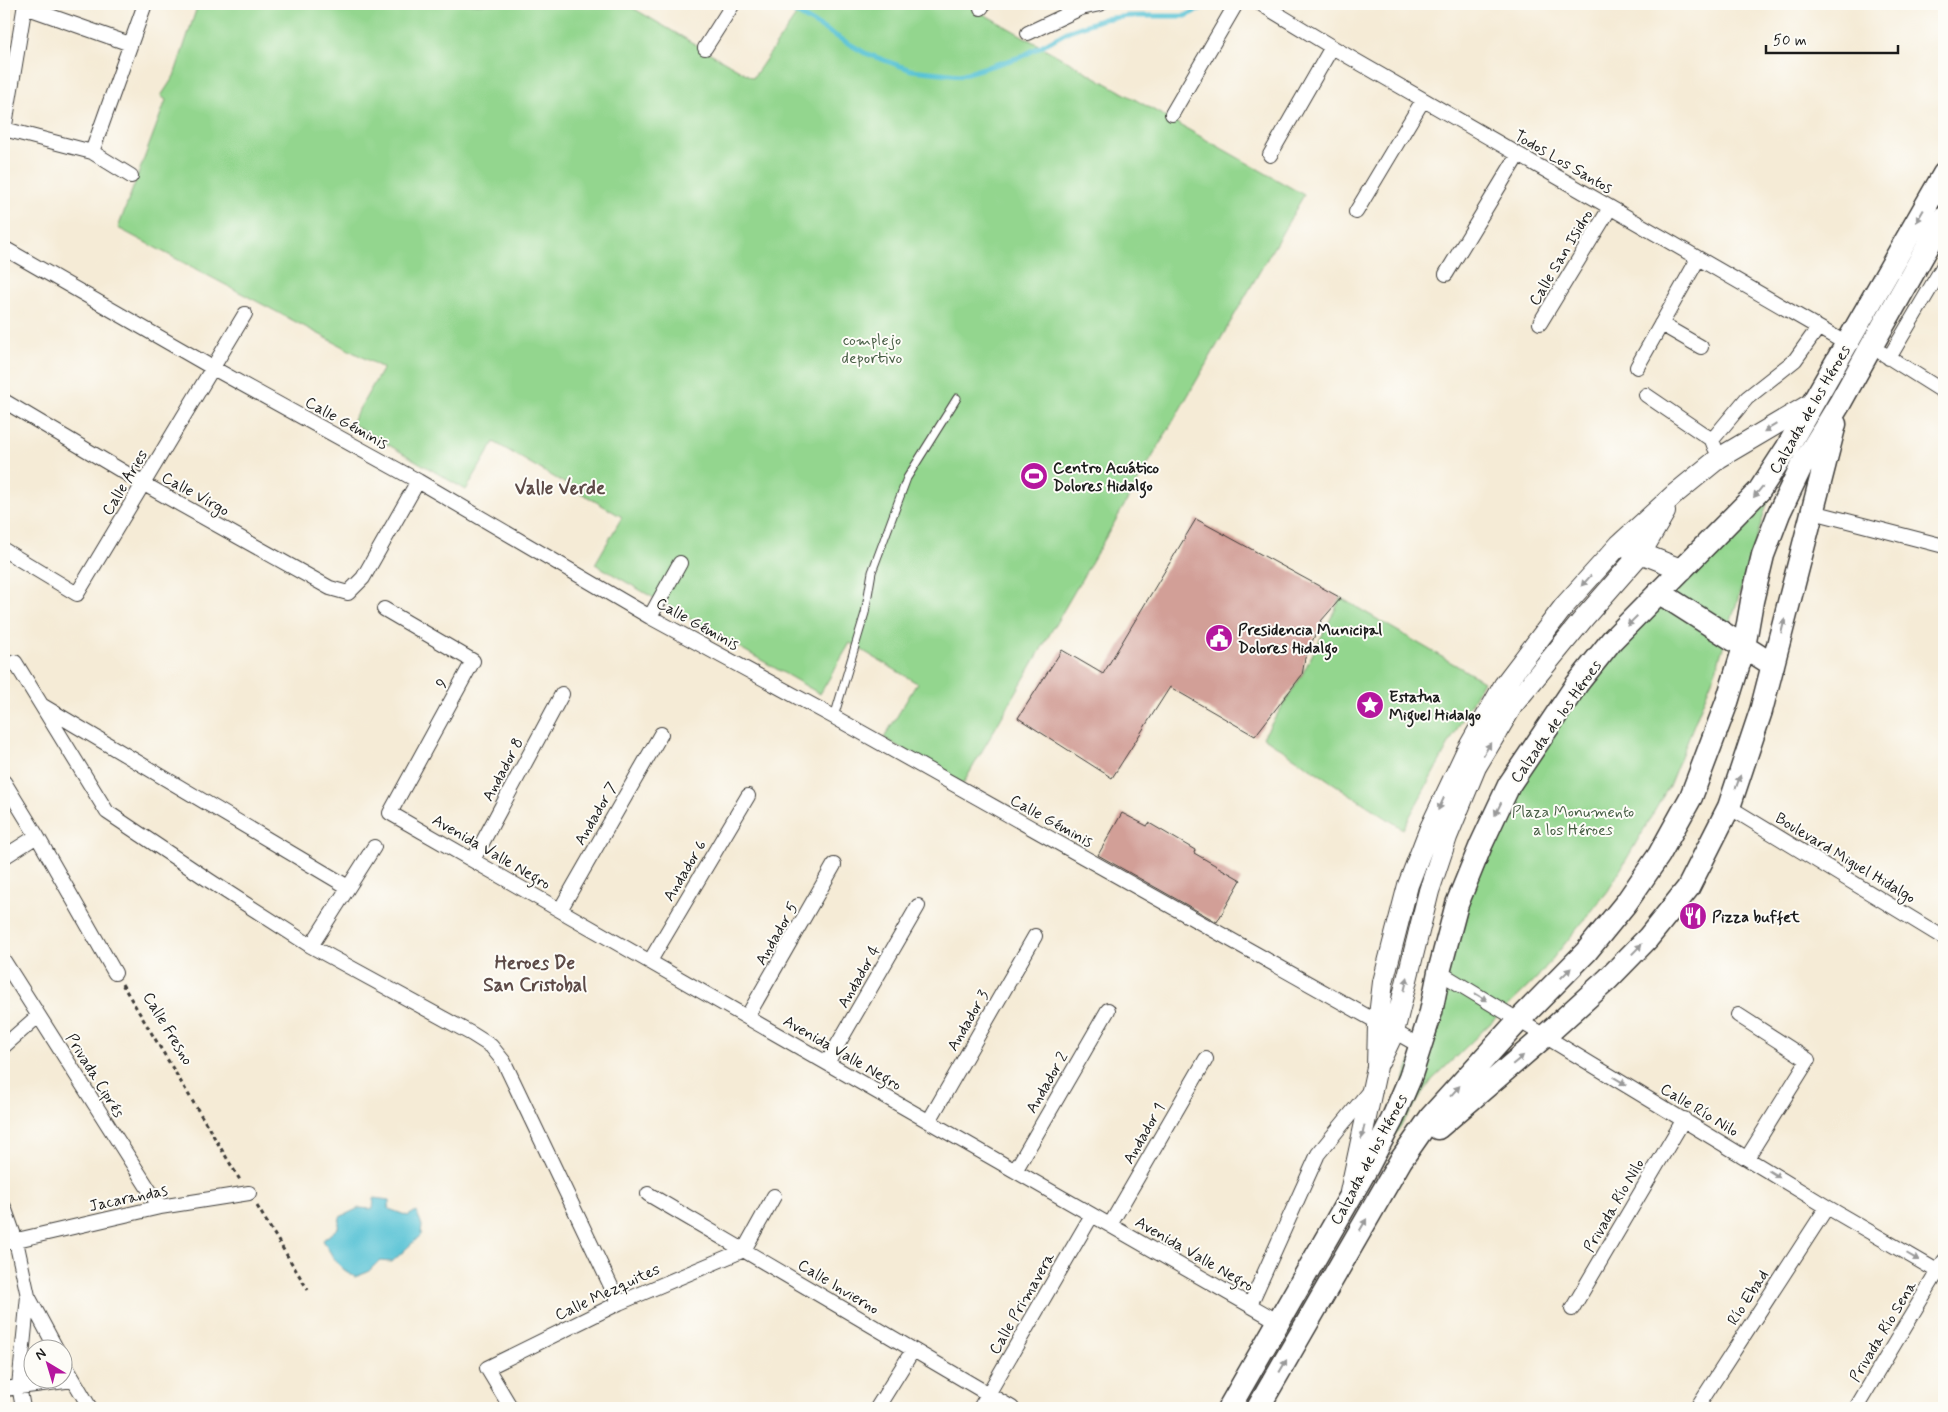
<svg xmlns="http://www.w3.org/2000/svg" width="1948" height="1412" font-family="Mynerve,sans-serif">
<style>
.green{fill:#93d68e;stroke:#587955}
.water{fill:#59c3d5;stroke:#3a7078}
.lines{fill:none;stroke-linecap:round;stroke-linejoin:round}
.stream{stroke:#59c3d5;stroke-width:5}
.building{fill:#d29f97}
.lane-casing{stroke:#3d3b38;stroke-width:9}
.street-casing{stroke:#3d3b38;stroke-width:16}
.secondary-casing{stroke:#3d3b38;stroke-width:22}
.primary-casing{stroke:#3d3b38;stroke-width:25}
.path{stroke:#3d3b38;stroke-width:3;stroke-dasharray:4 4;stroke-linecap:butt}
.lane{stroke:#fff;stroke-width:7}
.street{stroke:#fff;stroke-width:14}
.secondary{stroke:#fff;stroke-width:20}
.primary{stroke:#fff;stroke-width:22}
.oneway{fill:#999}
.labels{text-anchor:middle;stroke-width:4;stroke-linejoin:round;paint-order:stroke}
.street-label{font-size:16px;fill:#1c1c1c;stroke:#fdfcf7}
.park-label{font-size:16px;fill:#465d44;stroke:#fdfcf7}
.poi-label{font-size:16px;font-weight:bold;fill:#1c1c1c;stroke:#fdfcf7;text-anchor:start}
.quarter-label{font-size:19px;font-weight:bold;fill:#5c4a47;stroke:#fdfcf7}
</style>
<rect width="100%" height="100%" fill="#fdfcf7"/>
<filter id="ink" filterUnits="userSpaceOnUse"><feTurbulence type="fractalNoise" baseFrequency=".02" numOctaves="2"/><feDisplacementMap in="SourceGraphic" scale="10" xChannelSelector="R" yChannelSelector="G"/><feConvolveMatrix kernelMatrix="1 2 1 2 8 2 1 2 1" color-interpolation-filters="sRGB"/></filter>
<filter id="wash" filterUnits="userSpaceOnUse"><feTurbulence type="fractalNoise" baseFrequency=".0096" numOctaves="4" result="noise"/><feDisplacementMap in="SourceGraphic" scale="20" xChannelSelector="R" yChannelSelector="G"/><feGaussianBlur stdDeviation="1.12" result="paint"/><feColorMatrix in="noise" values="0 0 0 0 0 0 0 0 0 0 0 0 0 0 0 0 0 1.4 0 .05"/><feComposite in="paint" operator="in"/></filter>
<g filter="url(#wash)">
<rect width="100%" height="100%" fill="#f5ebd6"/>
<path class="green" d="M198 4H626L753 78 804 4H966L1304 195 963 784 884 738 917 683 850 643 820 694 595 564 622 517 494 442 466 490 351 423 383 368 118 228 166 100 161 96 174 76Z
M1772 488 1716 670 1669 786 1608 891 1536 979 1432 1080 1378 1159 1461 909 1516 786 1615 643Z
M1341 598 1483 681 1403 829 1263 737 1302 675Z"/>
<path class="water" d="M374 1198 389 1200V1209L408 1216 416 1211 422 1226 421 1235 392 1262 379 1261 368 1272 355 1277C338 1268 332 1256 323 1240L338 1228 340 1217 359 1208 373 1209Z"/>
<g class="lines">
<path class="stream" d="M781 4 865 53 911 70 960 75 1021 57 1069 31 1103 19 1129 16H1185L1210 4"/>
</g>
<g id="blocks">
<path class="building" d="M1196 519 1341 598 1321 621 1305 658 1302 675 1255 736 1170 687 1112 778 1018 718 1062 650 1103 674Z
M1122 813 1147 826 1149 823 1195 850 1194 853 1241 880 1217 922 1098 855Z"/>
</g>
</g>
<g filter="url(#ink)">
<use href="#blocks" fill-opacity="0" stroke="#3d3b38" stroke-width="1"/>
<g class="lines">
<g class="lane-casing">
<path id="lane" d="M834 717 865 613 872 572 907 478 957 398"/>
</g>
<g class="street-casing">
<path id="street" d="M1261 4 1332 47 1847 344
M25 7 130 44
M981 8 984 4
M1028 33 1081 8 1100 4
M705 48 733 4
M1172 114 1236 4
M4 129 92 152 145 4
M4 131 25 4
M92 152 131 176
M1270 155 1332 47
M1356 212 1423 100
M4 248 213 368 418 481 650 617 834 717 1420 1046
M1446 274 1518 155
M1540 323 1610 208
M1661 324 1701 347
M1882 353 1944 392
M1889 358 1944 265
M1637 367 1698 259
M1646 395 1712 440 1715 448
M4 401 144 484 330 588 348 593 363 578 418 481
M1712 440 1747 398 1795 360 1818 328
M1813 512 1944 546
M4 550 77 594 245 314
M384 609 473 661 390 813 1279 1322
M650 617 680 563
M15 662 107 812 210 881 311 946 472 1034 491 1046 504 1062 619 1303
M43 706 348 887
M4 782 37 836 115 973
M1729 807 1944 938
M4 857 37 836
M473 860 562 694
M560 910 661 734
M311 946 374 847
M4 961 160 1207
M650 961 748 796
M1439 972 1827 1207 1944 1275
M1738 1015 1808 1060 1747 1158
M747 1017 834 865
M4 1046 38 1016
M827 1063 918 906
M929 1121 1035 936
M1015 1171 1108 1010
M648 1194 1012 1408
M4 1207 16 1241 28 1296 19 1386 23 1408
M1110 1225 1206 1059
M4 1243 160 1207 249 1193
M28 1296 57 1350
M1250 1305 1318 1154 1371 1089
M1572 1309 1684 1119
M62 1360 90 1408
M4 1389 73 1380
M1698 1406 1827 1207
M511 1408 487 1368 619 1303 744 1250 774 1196
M877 1408 913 1350
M980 1408 1092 1215
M1856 1408 1944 1261"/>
</g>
<g class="secondary-casing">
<path id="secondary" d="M1628 548 1683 570
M1380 1061 1394 1032 1429 891 1447 837 1476 767 1513 705 1584 618 1641 553 1665 512
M1350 1192 1377 1067 1378 1024 1383 982 1408 885 1430 828 1466 752 1504 685 1565 605 1619 545 1676 493 1719 458 1812 403"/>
</g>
<g class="primary-casing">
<path id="primary" d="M1660 593 1773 665
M1438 1128 1545 1036 1608 979 1648 938 1688 888 1729 807 1761 711 1835 424
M1229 1408 1368 1166 1392 1120 1410 1078 1431 1012 1439 972 1457 904 1481 845 1509 785 1577 684 1612 640 1759 491 1787 448 1944 174
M1258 1408 1401 1160 1431 1117 1519 1020 1586 952 1626 903 1659 855 1691 797 1727 702 1744 647 1752 601 1763 555 1779 513 1800 469 1840 403 1871 347 1944 218"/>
</g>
<path class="path" d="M122 984 240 1180
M257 1206 308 1290"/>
<use href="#lane" class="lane"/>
<use href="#street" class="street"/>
<use href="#secondary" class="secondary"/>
<use href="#primary" class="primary"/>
</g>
<defs><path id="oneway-solid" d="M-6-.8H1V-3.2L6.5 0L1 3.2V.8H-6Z" transform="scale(1.25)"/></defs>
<g class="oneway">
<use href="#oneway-solid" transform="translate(1920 216) rotate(120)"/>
<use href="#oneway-solid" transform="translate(1770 428) rotate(149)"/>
<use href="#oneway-solid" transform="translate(1758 492) rotate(129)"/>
<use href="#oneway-solid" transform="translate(1586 581) rotate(132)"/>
<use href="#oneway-solid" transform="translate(1632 621) rotate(135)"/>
<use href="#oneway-solid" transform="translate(1783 626) rotate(-76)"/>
<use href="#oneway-solid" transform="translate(1487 749) rotate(-59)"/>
<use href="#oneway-solid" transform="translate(1738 782) rotate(-70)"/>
<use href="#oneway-solid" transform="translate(1441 804) rotate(115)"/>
<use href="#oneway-solid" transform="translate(1498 809) rotate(116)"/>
<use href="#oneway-solid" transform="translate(1637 949) rotate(-46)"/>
<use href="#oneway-solid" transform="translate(1566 973) rotate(-45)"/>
<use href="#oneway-solid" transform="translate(1406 984) rotate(-76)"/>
<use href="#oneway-solid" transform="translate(1481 997) rotate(31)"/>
<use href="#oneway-solid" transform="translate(1518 1060) rotate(-40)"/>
<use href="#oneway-solid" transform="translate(1620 1081) rotate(31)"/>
<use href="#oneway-solid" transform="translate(1455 1091) rotate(-48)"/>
<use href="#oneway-solid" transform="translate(1363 1132) rotate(102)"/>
<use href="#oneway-solid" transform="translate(1774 1174) rotate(32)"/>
<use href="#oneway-solid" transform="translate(1363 1225) rotate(-60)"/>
<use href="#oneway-solid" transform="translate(1913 1257) rotate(30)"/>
<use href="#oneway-solid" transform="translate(1283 1366) rotate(-60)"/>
</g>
</g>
<defs>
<g id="stadium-disc" transform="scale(1.4375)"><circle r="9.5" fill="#b5179e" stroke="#fdfcf7"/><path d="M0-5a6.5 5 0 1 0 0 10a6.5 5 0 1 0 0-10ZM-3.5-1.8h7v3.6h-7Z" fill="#fff"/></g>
<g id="civic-disc" transform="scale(1.4375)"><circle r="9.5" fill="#b5179e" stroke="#fdfcf7"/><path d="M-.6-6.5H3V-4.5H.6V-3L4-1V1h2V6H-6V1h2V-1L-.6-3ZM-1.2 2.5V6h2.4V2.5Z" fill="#fff"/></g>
<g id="sight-disc" transform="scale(1.4375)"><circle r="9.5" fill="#b5179e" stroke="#fdfcf7"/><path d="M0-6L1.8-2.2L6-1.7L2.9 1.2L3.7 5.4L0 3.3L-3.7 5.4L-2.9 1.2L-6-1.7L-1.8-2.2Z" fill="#fff"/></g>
<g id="restaurant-disc" transform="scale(1.4375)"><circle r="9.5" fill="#b5179e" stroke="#fdfcf7"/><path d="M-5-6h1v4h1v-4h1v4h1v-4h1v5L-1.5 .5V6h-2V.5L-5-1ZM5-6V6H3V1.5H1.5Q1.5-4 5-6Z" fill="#fff"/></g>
</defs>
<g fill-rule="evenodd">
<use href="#stadium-disc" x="1034" y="476"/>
<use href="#civic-disc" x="1219" y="638"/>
<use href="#sight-disc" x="1370" y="705"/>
<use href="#restaurant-disc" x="1693" y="916"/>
</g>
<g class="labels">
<g class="street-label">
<text transform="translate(1564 161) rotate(30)" y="6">Todos Los Santos</text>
<text transform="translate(1560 257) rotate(-59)" y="6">Calle San Isidro</text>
<text transform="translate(1809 409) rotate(-60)" y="6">Calzada de los Héroes</text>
<text transform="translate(347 422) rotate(29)" y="6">Calle Géminis</text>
<text transform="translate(124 482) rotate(-59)" y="6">Calle Aries</text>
<text transform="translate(196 493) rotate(29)" y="6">Calle Virgo</text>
<text transform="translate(698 623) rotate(29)" y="6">Calle Géminis</text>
<text transform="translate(441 683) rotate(-61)" y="6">9</text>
<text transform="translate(1555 721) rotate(-55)" y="6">Calzada de los Héroes</text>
<text transform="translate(502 769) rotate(-62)" y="6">Andador 8</text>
<text transform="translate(595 813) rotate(-60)" y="6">Andador 7</text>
<text transform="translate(1052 820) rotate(29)" y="6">Calle Géminis</text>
<text transform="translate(492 851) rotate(30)" y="6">Avenida Valle Negro</text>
<text transform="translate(1846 857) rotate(31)" y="6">Boulevard Miguel Hidalgo</text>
<text transform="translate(684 870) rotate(-59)" y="6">Andador 6</text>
<text transform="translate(776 933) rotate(-60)" y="6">Andador 5</text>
<text transform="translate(858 976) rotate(-60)" y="6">Andador 4</text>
<text transform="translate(967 1020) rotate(-60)" y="6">Andador 3</text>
<text transform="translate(169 1028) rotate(59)" y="6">Calle Fresno</text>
<text transform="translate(843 1052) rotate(30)" y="6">Avenida Valle Negro</text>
<text transform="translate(96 1075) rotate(58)" y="6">Privada Ciprés</text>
<text transform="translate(1046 1082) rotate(-60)" y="6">Andador 2</text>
<text transform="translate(1700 1109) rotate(31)" y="6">Calle Río Nilo</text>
<text transform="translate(1143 1133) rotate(-60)" y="6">Andador 1</text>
<text transform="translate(1368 1159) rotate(-62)" y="6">Calzada de los Héroes</text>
<text transform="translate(128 1197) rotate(-12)" y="6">Jacarandas</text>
<text transform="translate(1613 1205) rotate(-60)" y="6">Privada Río Nilo</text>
<text transform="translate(1195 1253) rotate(30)" y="6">Avenida Valle Negro</text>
<text transform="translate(839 1286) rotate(31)" y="6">Calle Invierno</text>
<text transform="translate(607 1291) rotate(-25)" y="6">Calle Mezquites</text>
<text transform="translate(1747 1297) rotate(-57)" y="6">Río Ebad</text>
<text transform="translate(1021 1303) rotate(-60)" y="6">Calle Primavera</text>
<text transform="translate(1882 1331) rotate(-59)" y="6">Privada Río Sena</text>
</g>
<g class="park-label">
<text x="872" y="345">complejo<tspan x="872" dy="18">deportivo</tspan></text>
<text x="1573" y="817">Plaza Monumento<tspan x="1573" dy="18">a los Héroes</tspan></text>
</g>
<g class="poi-label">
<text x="1053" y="473">Centro Acuático<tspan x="1053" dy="18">Dolores Hidalgo</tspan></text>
<text x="1238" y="635">Presidencia Municipal<tspan x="1238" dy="18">Dolores Hidalgo</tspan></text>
<text x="1389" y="702">Estatua<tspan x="1389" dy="18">Miguel Hidalgo</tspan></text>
<text x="1712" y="922">Pizza buffet</text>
</g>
<g class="quarter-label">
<text x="560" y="494">Valle Verde</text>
<text x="535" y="969">Heroes De<tspan x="535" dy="22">San Cristobal</tspan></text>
</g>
</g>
<rect width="1948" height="1412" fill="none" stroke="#fdfcf7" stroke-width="20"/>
<g transform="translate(48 1364) rotate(322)"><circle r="24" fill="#fdfcf7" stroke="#a3a29f"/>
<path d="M0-4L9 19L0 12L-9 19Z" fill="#b5179e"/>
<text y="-8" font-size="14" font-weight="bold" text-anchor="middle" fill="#1c1c1c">N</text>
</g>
<path d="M1766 45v8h132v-8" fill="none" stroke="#1c1c1c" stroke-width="2.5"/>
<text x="1773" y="45" font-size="15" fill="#1c1c1c" stroke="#fdfcf7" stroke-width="4" paint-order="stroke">50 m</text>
</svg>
